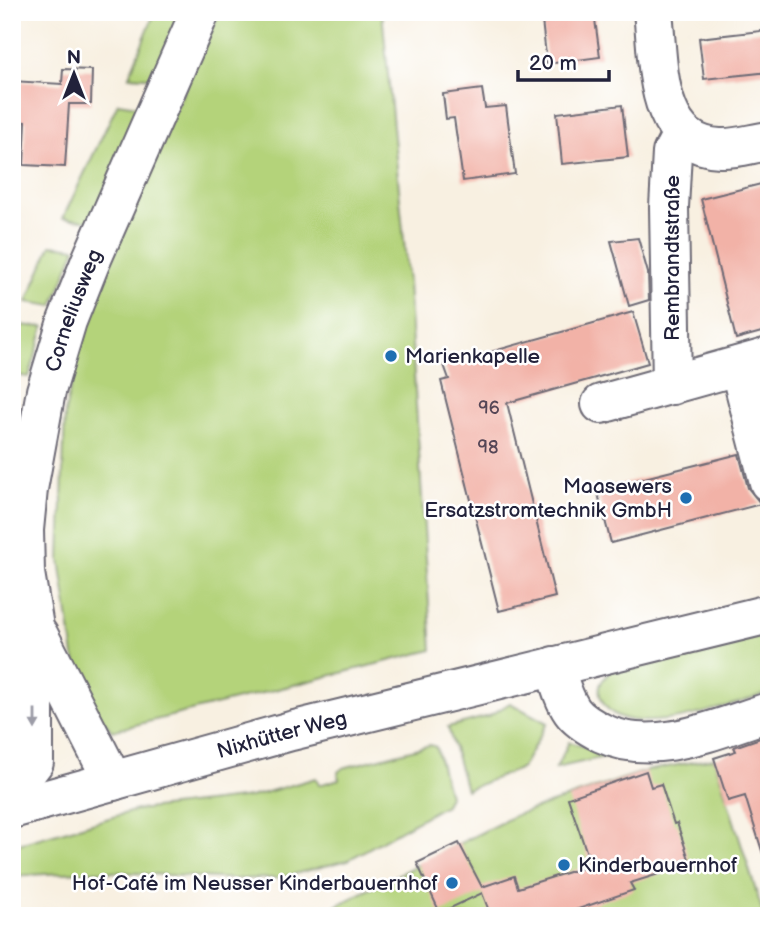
<svg xmlns="http://www.w3.org/2000/svg" width="781" height="928" font-family="'Balsamiq Sans',sans-serif">
<style>
.green{fill:#b4d37a;stroke:#6b7a5a;stroke-width:2}
.building{fill:#f2b2a7}
.lines{fill:none;stroke-linecap:round;stroke-linejoin:round}
.minor-casing{stroke:#6d6a75;stroke-width:42}
.major-casing{stroke:#6d6a75;stroke-width:42}
.minor{stroke:#fff;stroke-width:38}
.major{stroke:#fff;stroke-width:38}
.oneway{fill:#9c9ca7}
.poi-dot{fill:#1f6fb2;stroke:#fff;stroke-width:2.5}
.labels{text-anchor:middle;stroke-width:5;stroke-linejoin:round;paint-order:stroke}
.number-label{font-size:18px;fill:#564656}
.street-label{font-size:21px;fill:#22223b;stroke:#fff}
.poi-label{font-size:21px;fill:#22223b;stroke:#fff;text-anchor:start}
</style>
<rect width="100%" height="100%" fill="#fff"/>
<filter id="ink" filterUnits="userSpaceOnUse"><feTurbulence type="fractalNoise" baseFrequency=".0143" numOctaves="2"/><feDisplacementMap in="SourceGraphic" scale="14" xChannelSelector="R" yChannelSelector="G"/><feConvolveMatrix kernelMatrix="1 2 1 2 8 2 1 2 1" color-interpolation-filters="sRGB"/></filter>
<filter id="wash" filterUnits="userSpaceOnUse"><feTurbulence type="fractalNoise" baseFrequency=".00686" numOctaves="4" result="noise"/><feDisplacementMap in="SourceGraphic" scale="28" xChannelSelector="R" yChannelSelector="G"/><feGaussianBlur stdDeviation="1.57" result="paint"/><feColorMatrix in="noise" values="0 0 0 0 0 0 0 0 0 0 0 0 0 0 0 0 0 1.4 0 .05"/><feComposite in="paint" operator="in"/></filter>
<g filter="url(#wash)">
<rect width="100%" height="100%" fill="#f8f0e1"/>
<path class="green" d="M155 12H188L159 78 129 76Z
M220 12H382L408 283 432 650 112 731 89 704 74 656 60 560 65 412 90 296Z
M118 103 144 107 90 221 63 218Z
M51 245 76 248 53 306 27 302Z
M18 325 44 327 29 377 12 375V342Z
M769 631V693C735 703 622 747 602 700 595 686 603 679 613 669Z
M510 703 547 723 522 768 466 790 448 727 489 716Z
M569 742 613 755 556 768Z
M430 745 436 747 449 796 445 805 348 860 279 878 233 879 98 871 12 876V846L137 810 250 797 316 778 319 785 339 779 338 772 343 768Z
M714 758 763 913 761 916H302L332 908 516 815 646 771Z"/>
<g id="blocks">
<path class="building" d="M541 12H594L600 57 547 64Z
M769 30V72L704 79 699 38Z
M63 69 92 70 91 104H69L65 167 24 165 26 122 12 121V81L62 84Z
M482 89 485 108 506 106 515 174 463 181 454 118 446 119 443 94Z
M622 105 628 157 562 164 557 113Z
M769 182V212L763 214 769 238V330L736 339 701 199Z
M638 238 648 273 649 300 629 306 611 241Z
M633 312 648 363 507 403 555 597 499 611 441 381 449 379 444 365Z
M739 454 748 488 761 504 611 543 597 490Z
M769 735V853L763 854 745 796 728 801 714 758 736 751 734 747Z
M646 771 651 787 661 784 674 824 677 823 689 859 677 863 678 868 630 883 634 890 558 916H491L482 893 440 913 417 863 459 843 482 887 514 876 518 888 591 865 568 798Z"/>
</g>
</g>
<g filter="url(#ink)">
<use href="#blocks" fill-opacity="0" stroke="#6d6a75" stroke-width="2"/>
<g class="lines">
<g class="minor-casing">
<g id="minor">
<path d="M653 12C659 61 653 145 720 148 736 149 753 143 769 141"/>
<path d="M739 366 769 482"/>
<path d="M672 385 669 207 672 153 682 134"/>
<path d="M601 404 769 357"/>
<path d="M39 636 113 781"/>
<path d="M554 666C559 681 563 698 572 711 579 721 592 728 602 733 655 758 717 728 769 712"/>
<path id="s1" d="M12 791 34 762V627L25 573 24 530 28 489 46 391 67 321 90 263 200 12"/>
</g>
</g>
<g class="major-casing">
<g id="major">
<path id="s2" d="M12 809 291 731 769 614"/>
</g>
</g>
<use href="#minor" class="minor"/>
<use href="#major" class="major"/>
</g>
<defs><path id="oneway-solid" d="M-6-.8H1V-3.2L6.5 0L1 3.2V.8H-6Z" transform="scale(1.75)"/></defs>
<use class="oneway" href="#oneway-solid" transform="translate(35 719) rotate(90)"/>
</g>
<g class="poi-dot">
<circle cx="391" cy="356" r="7"/>
<circle cx="686" cy="498" r="7"/>
<circle cx="564" cy="865" r="7"/>
<circle cx="452" cy="883" r="7"/>
</g>
<g class="labels">
<g class="number-label">
<text x="489" y="414">96</text>
<text x="488" y="453">98</text>
</g>
<g class="street-label">
<text transform="translate(672 258) rotate(-90)" y="7">Rembrandtstraße</text>
<text dy="7" stroke="none"><textPath href="#s1" startOffset="495">Corneliusweg</textPath></text>
<text dy="7" stroke="none"><textPath href="#s2" startOffset="280">Nixhütter Weg</textPath></text>
</g>
<g class="poi-label">
<text x="405" y="363">Marienkapelle</text>
<text x="672" y="493" text-anchor="end">Maasewers<tspan x="672" dy="24">Ersatzstromtechnik GmbH</tspan></text>
<text x="578" y="872">Kinderbauernhof</text>
<text x="438" y="890" text-anchor="end">Hof-Café im Neusser Kinderbauernhof</text>
</g>
</g>
<rect width="781" height="928" fill="none" stroke="#fff" stroke-width="42"/>
<g transform="translate(74 74)" stroke="#ffffff" stroke-width="5" paint-order="stroke">
<path d="M0-5L12 26L0 18L-12 26Z" fill="#22223b"/>
<text y="-10" font-size="19" font-weight="bold" text-anchor="middle" fill="#22223b">N</text>
</g>
<path d="M518 70v10h91v-10" fill="none" stroke="#22223b" stroke-width="3.5"/>
<text x="529" y="70" font-size="21" fill="#22223b" stroke="#ffffff" stroke-width="5" paint-order="stroke">20 m</text>
</svg>
